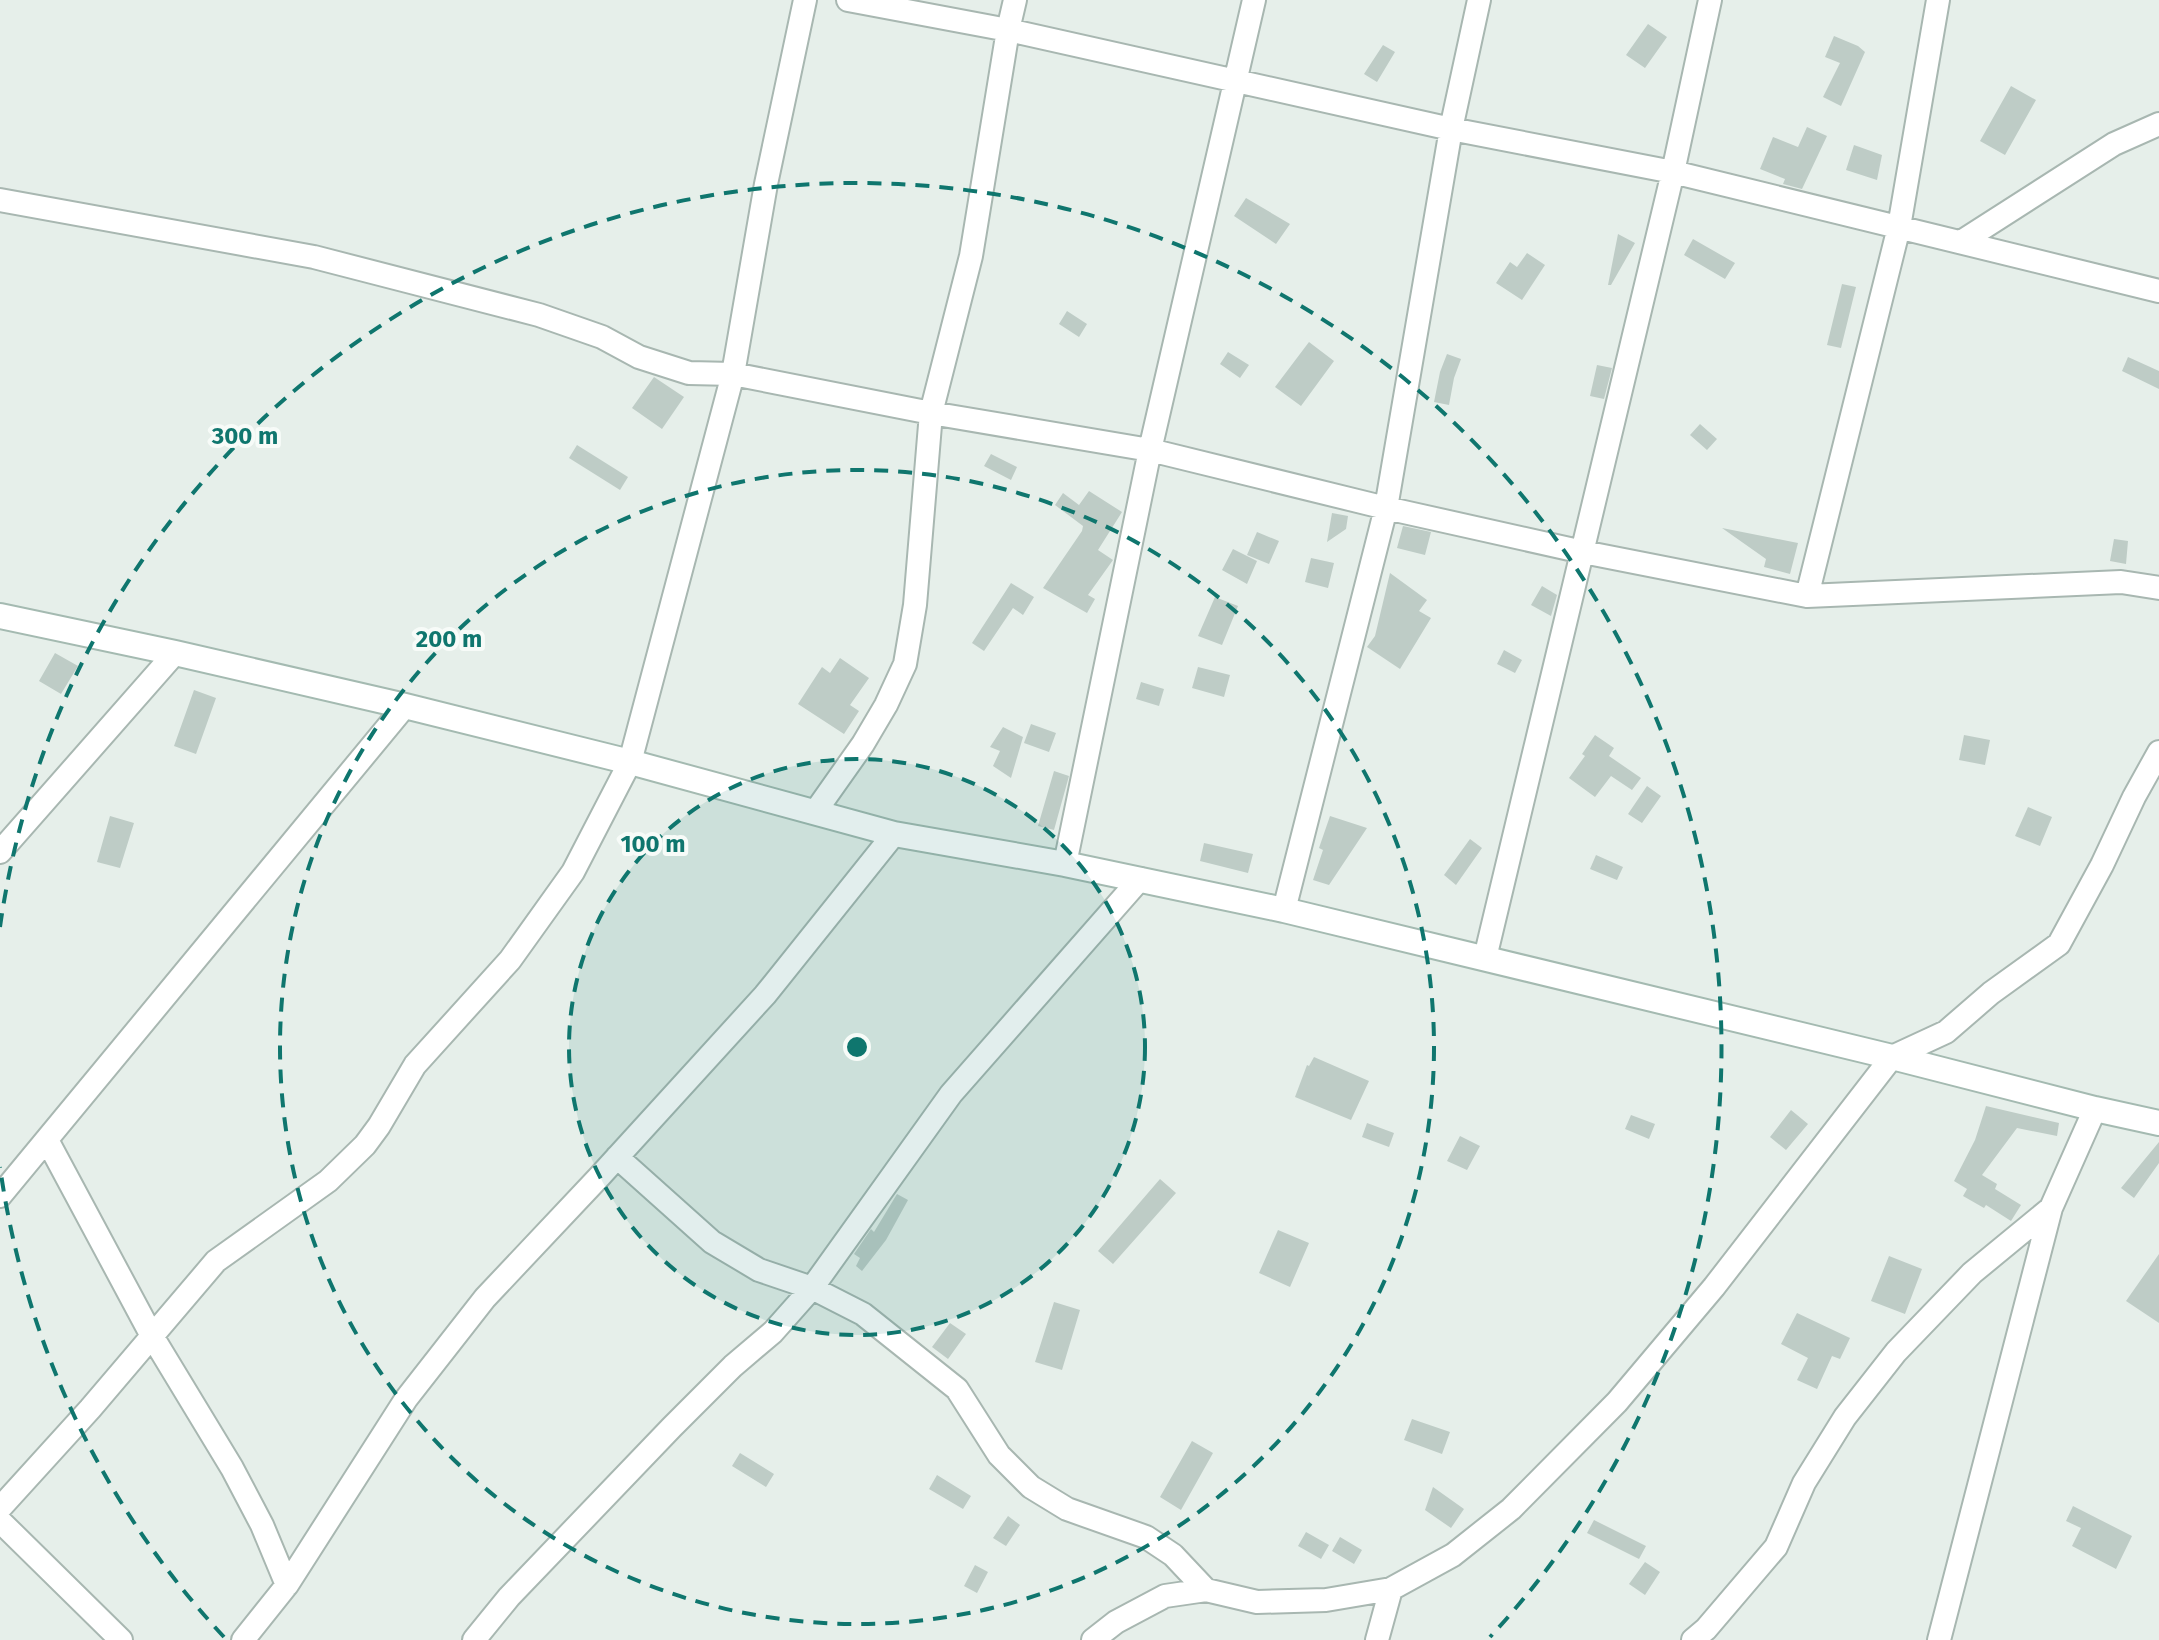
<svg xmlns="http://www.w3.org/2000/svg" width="2159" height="1640" font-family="'Fira Sans',sans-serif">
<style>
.building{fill:#beccc6}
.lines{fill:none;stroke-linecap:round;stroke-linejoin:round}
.street-casing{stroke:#a8b7b1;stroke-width:26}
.secondary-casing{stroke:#a4bab1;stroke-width:28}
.street{stroke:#fff;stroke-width:22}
.secondary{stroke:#fff;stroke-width:24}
.ring{fill:none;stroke:#0f766e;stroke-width:4;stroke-dasharray:14 10}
.centre{fill:#0f766e;stroke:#f7fbf8;stroke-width:4}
.ring-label{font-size:24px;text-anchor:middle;font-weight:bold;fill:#0f766e;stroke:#f7fbf8;stroke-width:8;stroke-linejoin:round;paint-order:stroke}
</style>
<rect width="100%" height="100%" fill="#e6efea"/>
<path class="building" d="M1648 24 1667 37 1645 68 1626 55Z
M1834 36 1858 46 1865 52 1841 106 1823 97 1840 63 1825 57Z
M1383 45 1395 52 1377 82 1364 74Z
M2011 86 2036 100 2005 155 1980 141Z
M1807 127 1827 136 1802 189 1783 184 1785 179 1760 169 1773 137 1798 147Z
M1854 145 1882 155 1877 180 1846 170Z
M1246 198 1290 224 1276 244 1234 216Z
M1618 234 1635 243 1611 285H1608Z
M1693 239 1735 263 1725 279 1684 255Z
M1527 253 1545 265 1522 300 1496 283 1510 262 1517 267Z
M1842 284 1856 287 1841 348 1827 345Z
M1067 311 1087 324 1079 337 1059 324Z
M1309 342 1334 361 1301 406 1275 387Z
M1228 352 1249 365 1240 378 1220 364Z
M1447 354 1461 359 1454 378 1449 405 1434 402 1440 372Z
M2128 357 2159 371V389L2122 371Z
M1597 365 1612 368 1604 399 1590 396Z
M654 377 684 397 662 429 632 408Z
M1700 424 1717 439 1707 450 1690 435Z
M577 445 628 477 620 490 569 458Z
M991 454 1017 467 1011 480 984 466Z
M1089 491 1122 512 1098 550 1113 560 1088 595 1095 599 1087 613 1043 588 1082 531 1083 526 1055 505 1063 493 1079 505Z
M1332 513 1348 516 1346 529 1327 542Z
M1403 526 1431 532 1425 555 1397 548Z
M1722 528 1798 543 1790 574 1764 567 1766 559Z
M1257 532 1279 541 1269 564 1247 555Z
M2114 539 2128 541 2126 564 2110 561Z
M1233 549 1257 561 1247 584 1222 570Z
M1311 558 1334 563 1328 588 1305 582Z
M1390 573 1427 600 1419 611 1431 618 1400 669 1367 647 1375 636Z
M1011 583 1034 597 1023 615 1013 608 984 651 972 643Z
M1542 586 1557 595 1551 616 1531 605Z
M1215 597 1238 606 1222 645 1198 636Z
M1504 650 1522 660 1515 673 1497 664Z
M55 653 78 666 61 694 39 681Z
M840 658 869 678 850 705 859 711 844 734 798 704 822 667 830 673Z
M1198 667 1230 675 1224 697 1192 688Z
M1141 682 1164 689 1159 706 1136 699Z
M194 690 216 698 196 754 174 746Z
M1031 724 1056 733 1049 752 1024 743Z
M1003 727 1023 737 1011 778 993 766 1000 751 990 747Z
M1595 735 1614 748 1609 756 1641 778 1632 790 1611 776 1595 797 1569 778 1585 756 1582 754Z
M1964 735 1990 740 1985 765 1959 760Z
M1054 771 1069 776 1054 830 1038 826Z
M1647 786 1661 796 1642 823 1628 814Z
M2028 807 2052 817 2040 846 2015 836Z
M110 816 134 823 120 868 97 862Z
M1330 816 1367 828 1329 885 1313 880 1323 850 1319 848Z
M1470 839 1482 848 1456 885 1444 875Z
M1204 843 1253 854 1248 873 1200 861Z
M1596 855 1623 867 1617 880 1590 869Z
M1314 1057 1369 1081 1351 1120 1295 1097 1307 1065 1309 1066Z
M1986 1106 2059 1123 2057 1136 2017 1128 1982 1175 1997 1184 1995 1189 2021 1205 2011 1221 1986 1205 1984 1208 1963 1196 1967 1189 1954 1181 1975 1140Z
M1791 1110 1808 1124 1786 1150 1770 1137Z
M1631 1115 1655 1124 1649 1139 1625 1129Z
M1367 1123 1394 1133 1389 1147 1362 1137Z
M1460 1136 1480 1146 1467 1170 1447 1161Z
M2159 1142V1163L2134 1198 2121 1188Z
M1160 1179 1176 1193 1113 1264 1098 1251Z
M897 1194 908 1200 886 1240 862 1271 856 1266 860 1258 854 1254 871 1229 874 1232Z
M1278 1230 1309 1243 1290 1287 1259 1273Z
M2159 1254V1323L2126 1301Z
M1889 1256 1922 1269 1905 1314 1871 1301Z
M1054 1302 1080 1310 1062 1370 1035 1362Z
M1797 1313 1850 1338 1840 1359 1832 1356 1817 1389 1797 1380 1808 1358 1781 1344Z
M950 1323 966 1334 948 1359 932 1347Z
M1412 1419 1450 1432 1442 1454 1404 1440Z
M1192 1441 1213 1453 1181 1510 1160 1497Z
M740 1453 774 1474 766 1487 732 1466Z
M937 1475 971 1496 963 1509 929 1489Z
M1433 1487 1464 1509 1451 1528 1425 1510Z
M2073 1506 2132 1536 2116 1569 2072 1546 2081 1528 2066 1521Z
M1008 1516 1020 1525 1006 1546 993 1538Z
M1594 1520 1646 1546 1639 1559 1587 1533Z
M1306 1532 1329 1545 1321 1559 1298 1546Z
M1340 1537 1362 1550 1354 1564 1332 1551Z
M1645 1562 1660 1572 1645 1595 1629 1584Z
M975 1565 988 1572 977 1593 964 1586Z"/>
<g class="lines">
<g class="street-casing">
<path id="street" d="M848 0 1008 30 1451 129 1673 172 2159 291
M0 200 314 257 539 315 602 337 639 357 689 373 733 374 931 413 1150 450 1386 508 1583 552 1807 596 2121 582 2159 588
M1961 242 2114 144 2159 124
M1807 596 1899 227 1938 0
M815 812 863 744 886 705 905 664 915 605 931 413 971 256 1008 30 1015 0
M0 852 175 653
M1065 864 1150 450 1254 0
M1284 910 1386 508 1451 129 1479 0
M1485 958 1673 172 1710 0
M47 1140 152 1336 232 1468 262 1525 287 1585
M617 1157 712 1242 759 1270 812 1288 863 1314 957 1389 999 1455 1031 1487 1067 1509 1146 1537 1173 1555 1206 1590
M0 1196 405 706
M0 1508 90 1409 216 1261 328 1181 365 1145 379 1126 415 1065 510 960 573 872 630 762 733 374 766 184 805 0
M0 1521 121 1640
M243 1640 287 1585 406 1399 485 1298 600 1176 765 995 894 834
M474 1640 509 1597 672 1427 733 1366 773 1332 812 1288 951 1094 1140 879
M1093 1640 1116 1622 1165 1596 1206 1590 1257 1602 1326 1600 1391 1589 1453 1555 1511 1509 1617 1402 1714 1287 1892 1057 1946 1032 1991 993 2059 944 2102 865 2134 797 2159 752
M1377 1640 1391 1589
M1693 1640 1706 1629 1776 1547 1804 1483 1845 1417 1896 1352 1972 1273 2051 1208
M1939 1640 2051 1208 2095 1109"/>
</g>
<g class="secondary-casing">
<path id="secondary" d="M0 616 175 653 405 706 630 762 894 834 1065 864 1284 910 1892 1057 2095 1109 2159 1123"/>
</g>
<use href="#street" class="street"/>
<use href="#secondary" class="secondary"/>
</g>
<circle cx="857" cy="1047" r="288" fill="#0f766e" fill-opacity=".12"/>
<g class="ring">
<circle cx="857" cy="1047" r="288"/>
<circle cx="857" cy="1047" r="577"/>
<path d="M224 1637A865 865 0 0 1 0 1167M0 927A865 865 0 1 1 1490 1637"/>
</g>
<circle cx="857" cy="1047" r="12" class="centre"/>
<g class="ring-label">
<text x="245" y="444">300 m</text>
<text x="449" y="647">200 m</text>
<text x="653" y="852">100 m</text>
</g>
</svg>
